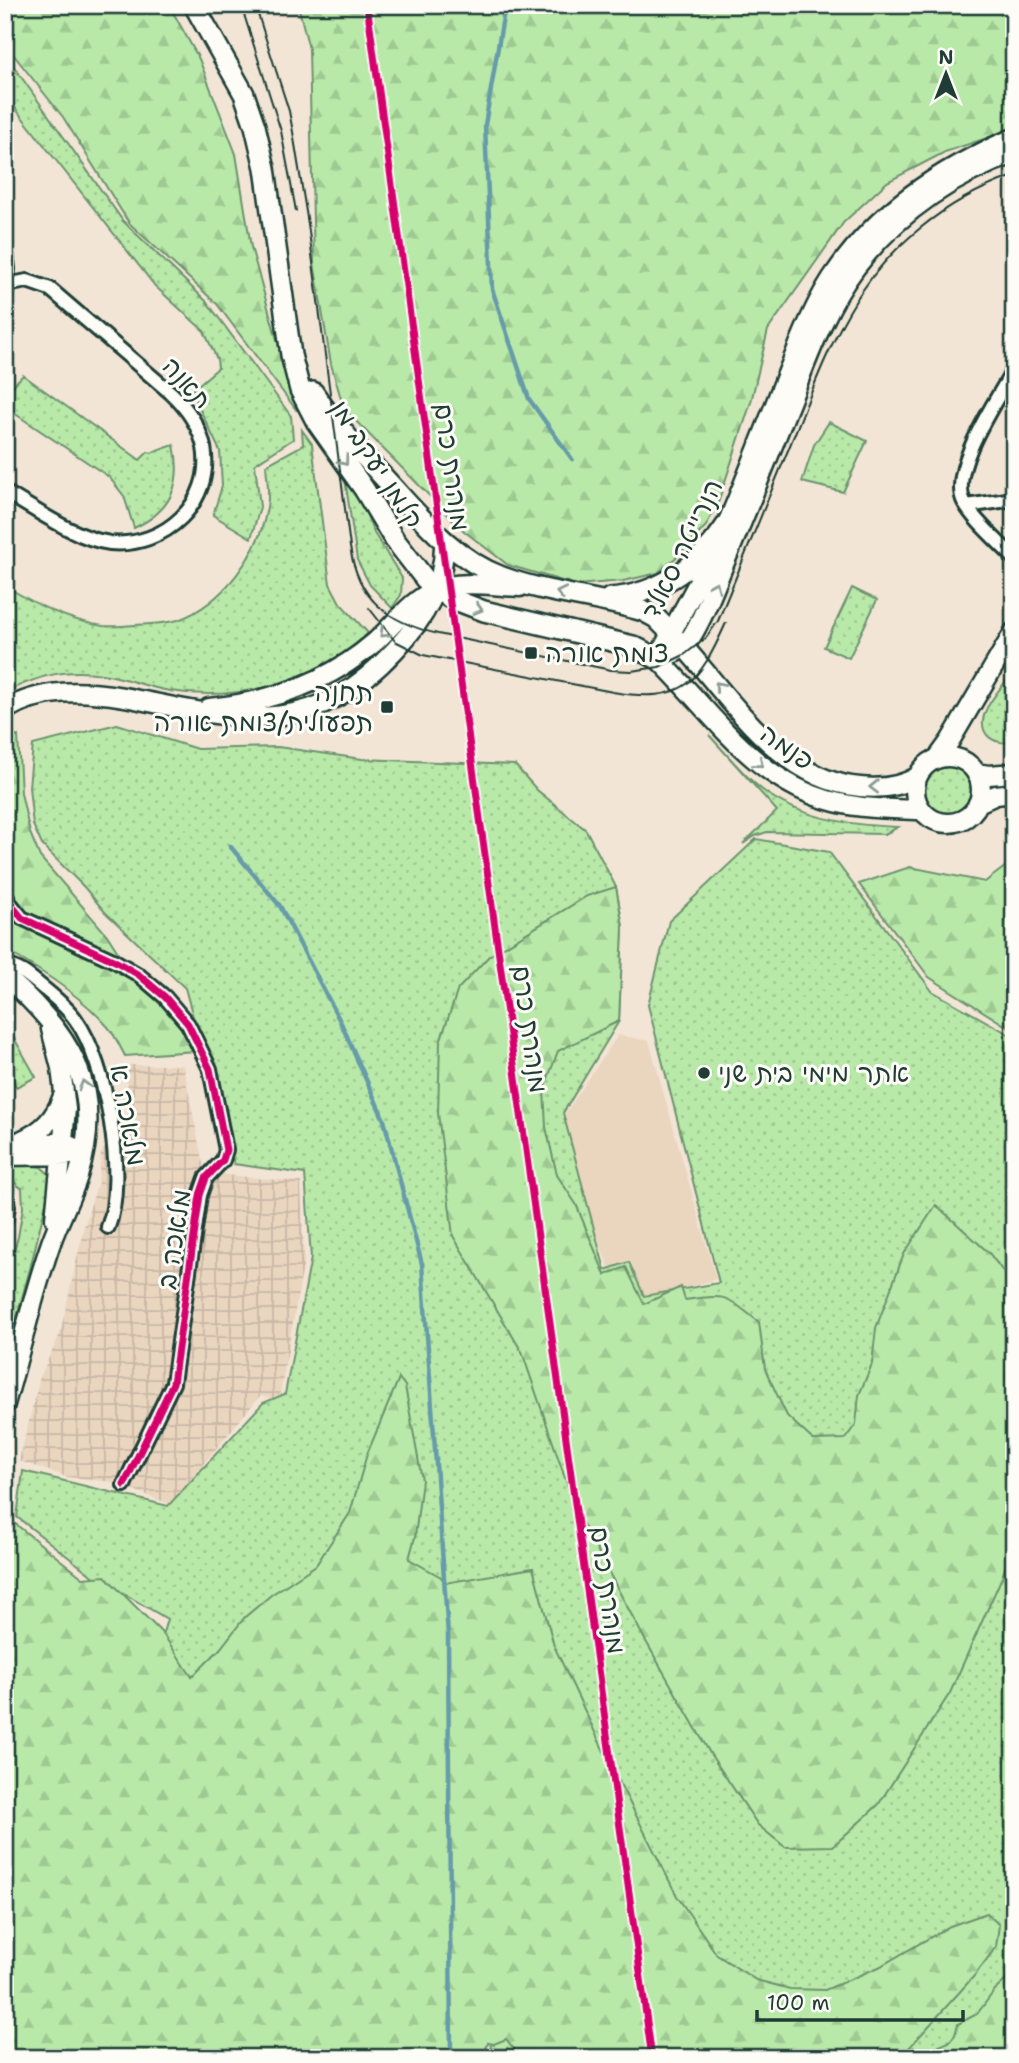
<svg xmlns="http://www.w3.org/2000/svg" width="1019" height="2063" font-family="'Shantell Sans','Playpen Sans Hebrew',sans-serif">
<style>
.built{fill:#ead5bf}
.industrial{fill:url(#industrial-grid)}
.grass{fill:url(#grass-dots);stroke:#6c936e;stroke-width:2}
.forest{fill:url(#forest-firs);stroke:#6c936e;stroke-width:2}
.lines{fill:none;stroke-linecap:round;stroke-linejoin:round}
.stream{stroke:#669ba9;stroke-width:4.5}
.street-casing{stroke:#1f3d34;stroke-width:18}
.secondary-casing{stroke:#1f3d34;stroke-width:23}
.primary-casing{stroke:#1f3d34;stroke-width:24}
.street{stroke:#fdfcf7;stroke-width:12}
.secondary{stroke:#fdfcf7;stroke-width:18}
.primary{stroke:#fdfcf7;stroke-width:19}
.tram{stroke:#1f3d34;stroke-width:2}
.cycleway-casing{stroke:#fdfcf7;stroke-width:11}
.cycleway{stroke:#d6006c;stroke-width:7}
.oneway{stroke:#8e9c96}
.poi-dot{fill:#1f3d34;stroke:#fdfcf7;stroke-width:2.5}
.labels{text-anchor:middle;stroke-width:6;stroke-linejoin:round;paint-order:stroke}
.street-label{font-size:26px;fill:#1f3d34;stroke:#fdfcf7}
.poi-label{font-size:26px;fill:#1f3d34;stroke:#fdfcf7;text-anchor:start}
</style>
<defs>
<pattern id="industrial-grid" width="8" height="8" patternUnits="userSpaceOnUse" patternTransform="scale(1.75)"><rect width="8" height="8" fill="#ead5bf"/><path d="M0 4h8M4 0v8" fill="none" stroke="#c8b8a5"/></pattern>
<pattern id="grass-dots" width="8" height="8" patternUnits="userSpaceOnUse" patternTransform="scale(1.75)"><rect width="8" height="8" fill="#b9e9a9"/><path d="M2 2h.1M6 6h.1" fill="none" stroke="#9fc992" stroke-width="1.8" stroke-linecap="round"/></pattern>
<pattern id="forest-firs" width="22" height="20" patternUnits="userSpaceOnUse" patternTransform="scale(1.75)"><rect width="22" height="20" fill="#b9e9a9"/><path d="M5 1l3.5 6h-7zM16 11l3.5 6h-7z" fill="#9fc992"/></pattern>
</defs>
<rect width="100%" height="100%" fill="#f2e5d6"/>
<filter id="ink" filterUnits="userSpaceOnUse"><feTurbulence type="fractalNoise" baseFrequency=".0143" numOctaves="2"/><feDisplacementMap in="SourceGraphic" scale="14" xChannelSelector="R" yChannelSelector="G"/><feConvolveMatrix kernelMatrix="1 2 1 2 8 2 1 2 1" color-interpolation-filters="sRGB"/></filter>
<g filter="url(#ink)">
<path class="built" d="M618 1035 649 1041 716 1279 645 1301 631 1261 609 1267 561 1149 562 1118Z"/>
<path class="industrial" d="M126 1065H183L204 1169 227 1175 301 1182 304 1261 279 1400 260 1396 170 1504 113 1482 67 1477 19 1461 40 1377 60 1334 84 1227 98 1182 101 1153 129 1112Z"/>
<path class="grass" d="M5 54 123 221 207 302 291 416 293 439 255 464 260 507 251 538 213 515 222 486 220 451 191 391 218 368 217 359 204 331 155 286 18 112 5 91Z
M23 375 140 460 148 452 151 453 174 445C183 484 171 511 134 528L124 496 109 477 5 407V394Z
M829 422 867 441 843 492 802 482 814 445Z
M302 430 312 444 330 584 340 603 368 633C317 682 239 702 170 691 149 688 129 679 108 675 68 667 41 675 5 692V586C37 605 66 620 103 626 114 627 125 626 135 625 150 624 164 624 178 620 222 604 260 554 267 507 270 493 267 479 266 465L303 445Z
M345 479H348L364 508 374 533 402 578 401 595 392 608 370 585 357 560Z
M852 588 877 600 849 658 824 647Z
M1014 669V742C1004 743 994 743 987 735 971 714 1005 687 1014 669Z
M117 724 197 749 278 747 362 759 515 765 537 790 586 830 616 887 623 927 619 1021 563 1113 605 1270 629 1262 644 1296 719 1283 648 1005 669 921 756 839 829 852 932 991 1014 1037V2058H491L488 1884 144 1700 167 1619 90 1574 17 1517 23 1471 168 1506 263 1403 285 1394 311 1258 305 1174 234 1164 185 988 105 912 84 887 42 845 33 825 29 787 33 745Z
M709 735C724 751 738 768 754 783 792 818 848 825 898 827L885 834 767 832 755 836 743 844 777 811Z
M921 790a26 26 0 1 1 52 0a26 26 0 1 1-52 0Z
M5 1022 36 1077 16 1087 5 1060Z
M17 1164 41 1167 50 1175 51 1182 30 1269 5 1359V1280L18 1237 23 1208 22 1188C14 1185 10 1175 11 1166Z"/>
<path class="forest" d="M5 5H169L199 59 236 154 251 247 297 411 217 304 129 223 63 117 5 44Z
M298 5H1014V129L945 152 887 182 844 222 768 330 751 402 718 503 706 526 681 553 658 573 623 581 576 585 508 565 464 531 344 409 331 364 314 263 309 49Z
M18 736 21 793 30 833 40 857 107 935 139 985 173 1015 195 1051 125 1056C120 1047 115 1035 108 1027 81 995 41 970 5 950V739Z
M1014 860V1031L929 977 859 884 910 867 985 882Z
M616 887 623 927 619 1021 558 1051 544 1089 546 1127 557 1175 576 1204 605 1275 626 1267 644 1304 681 1287 685 1300C729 1293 725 1296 759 1322L765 1369 787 1416 813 1440 845 1439 856 1424 859 1395 872 1364 876 1328 904 1254 936 1205 989 1253 1014 1286V1541L1002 1577 950 1693 878 1805 833 1846 785 1847 758 1825 711 1755 644 1638 577 1513 522 1352 453 1236 438 1113 440 1042 458 989 489 956 587 896Z
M399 1378 405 1386 422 1480 415 1537 409 1559 441 1577 445 1583 533 1568 554 1646 609 1762 677 1896 717 1955 756 1980 790 1989 825 1990 879 1967 950 1926 987 1913 999 1925 996 1947 974 1976 900 2058H521L506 2039 494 2044 488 2043 483 2058H5V1538L13 1522 83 1578 105 1576 163 1634 192 1677 220 1649 245 1617 271 1595 316 1565 350 1513 367 1454Z
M1014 1973V2058H930L939 2046 949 2042 955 2035 958 2024 977 2014 995 1990Z"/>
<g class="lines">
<path class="stream" d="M505 5 485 125 492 289 529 399 572 459
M230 846 280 906 341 1023 384 1120 422 1264 448 1635 451 2058"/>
<g class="street-casing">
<path id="street" d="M5 244 8 269 5 297
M1014 369C998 398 948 470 964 502 972 519 1000 543 1014 558
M5 492C35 509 76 539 110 543 164 548 214 503 204 447 199 425 187 408 171 393L50 289 27 281 7 285
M967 506 1014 499
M5 892 9 902 22 918 115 961 139 975 165 997 188 1024 210 1069 226 1150 223 1160 206 1178 200 1195 173 1383 124 1485
M5 966C20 967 31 978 42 987 54 997 67 1007 76 1020 107 1063 127 1179 108 1227
M5 1187 8 1207 5 1222"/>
</g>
<g class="secondary-casing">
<path id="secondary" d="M677 639C728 694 779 780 860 787 879 789 900 787 917 777
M658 659C681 611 710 566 730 517 749 471 767 425 785 379 799 345 812 309 832 278 876 211 941 168 1014 138
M658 659C666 656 676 654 682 648 698 634 716 583 725 562 746 512 767 461 787 410 807 361 824 309 856 267 897 214 951 176 1014 154
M658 659C713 713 756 783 835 802 863 809 892 809 921 810
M209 708C270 702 328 683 375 642 395 624 410 601 435 590 460 580 493 586 520 587
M5 710C42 688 83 690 124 697 234 718 308 744 395 650 424 619 445 586 444 542
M915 790a33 33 0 1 1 66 0a33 33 0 1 1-66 0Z
M937 759 950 741 1014 632
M976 773 989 775 1014 773
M978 803 996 795 1014 793
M5 976C70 1033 106 1088 78 1176 71 1198 60 1218 52 1240 33 1293 21 1350 5 1404
M51 1029 61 1068 66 1109 55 1219
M22 1140C43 1131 55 1118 63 1096
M5 1142 64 1143 75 1148
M5 1156 71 1155"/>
</g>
<g class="primary-casing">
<path id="primary" d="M194 5 244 94 255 126 265 168 291 355 300 390 316 421 364 489 394 539 425 579 450 598 484 611 633 646 658 659
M313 392C335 425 361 453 388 482 422 519 454 559 502 577 548 594 597 597 643 611L656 618 671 633
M610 598C661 594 702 564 729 521"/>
</g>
<use href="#street" class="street"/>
<use href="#secondary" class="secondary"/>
<use href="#primary" class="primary"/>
<path class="tram" d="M241 5 281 131 296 211
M255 5 289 111 293 132 308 224 350 547C358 600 388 622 438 634L611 670 631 671 659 667 684 655 706 638 718 621C743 560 768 499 793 438 810 396 826 352 849 312 884 249 946 199 1014 176
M369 608 395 641 423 655 613 692C684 704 699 683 726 623"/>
<g class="cycleway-casing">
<path id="cycleway" d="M367 5 652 2058
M5 892 9 902 22 918 115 961 139 975 165 997 188 1024 210 1069 226 1150 223 1160 206 1178 200 1195 173 1383 124 1485"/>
</g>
<use href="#cycleway" class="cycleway"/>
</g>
<defs><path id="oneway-chevron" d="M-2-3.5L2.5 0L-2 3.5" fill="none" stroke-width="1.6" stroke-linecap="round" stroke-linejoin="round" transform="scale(1.75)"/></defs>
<g class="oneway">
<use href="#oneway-chevron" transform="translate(344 461) rotate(54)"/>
<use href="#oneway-chevron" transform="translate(715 586) rotate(-67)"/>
<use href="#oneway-chevron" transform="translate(561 593) rotate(-168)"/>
<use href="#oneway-chevron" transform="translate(478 609) rotate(17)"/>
<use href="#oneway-chevron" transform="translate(384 633) rotate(136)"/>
<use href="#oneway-chevron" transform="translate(719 686) rotate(-131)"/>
<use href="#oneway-chevron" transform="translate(759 763) rotate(40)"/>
<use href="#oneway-chevron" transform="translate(874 787) rotate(179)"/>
<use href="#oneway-chevron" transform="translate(84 1085) rotate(-105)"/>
</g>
</g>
<g class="poi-dot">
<rect x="524" y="646" width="14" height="14" rx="3.5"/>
<rect x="380" y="700" width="14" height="14" rx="3.5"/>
<circle cx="704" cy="1073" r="7"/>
</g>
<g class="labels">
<g class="street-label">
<text transform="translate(187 383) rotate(48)" y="9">תאנה</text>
<text transform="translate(377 464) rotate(57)" y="9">קלמן יעקב מן</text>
<text transform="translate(452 467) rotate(82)" y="9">מנהרת כרם</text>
<text transform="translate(682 549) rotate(-64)" y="9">הנרייטה סאלד</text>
<text transform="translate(787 747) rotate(35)" y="9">פנמה</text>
<text transform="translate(530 1029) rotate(82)" y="9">מנהרת כרם</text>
<text transform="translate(128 1115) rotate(80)" y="9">מלאכה א</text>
<text transform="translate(174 1239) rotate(-81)" y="9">מלאכה ב</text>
<text transform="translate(608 1590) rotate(82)" y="9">מנהרת כרם</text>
</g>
<g class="poi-label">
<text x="545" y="662">צומת אורה</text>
<text x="373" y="701" text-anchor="end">תחנה<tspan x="373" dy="30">תפעולית/צומת אורה</tspan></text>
<text x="718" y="1082">אתר מימי בית שני</text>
</g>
</g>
<rect width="1019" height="2063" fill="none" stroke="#fdfcf7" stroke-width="28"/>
<rect x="14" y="14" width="991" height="2035" fill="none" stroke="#1f3d34" stroke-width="2.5" filter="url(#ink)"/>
<g transform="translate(946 74)" stroke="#fdfcf7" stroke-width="5" paint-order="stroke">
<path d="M0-5L12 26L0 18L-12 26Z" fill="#1f3d34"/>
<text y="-10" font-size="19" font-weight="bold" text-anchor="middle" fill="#1f3d34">N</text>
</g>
<path d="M757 2010v10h206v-10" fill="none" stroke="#1f3d34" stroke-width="3.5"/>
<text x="767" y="2010" font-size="21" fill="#1f3d34" stroke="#fdfcf7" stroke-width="5" paint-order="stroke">100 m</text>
</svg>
